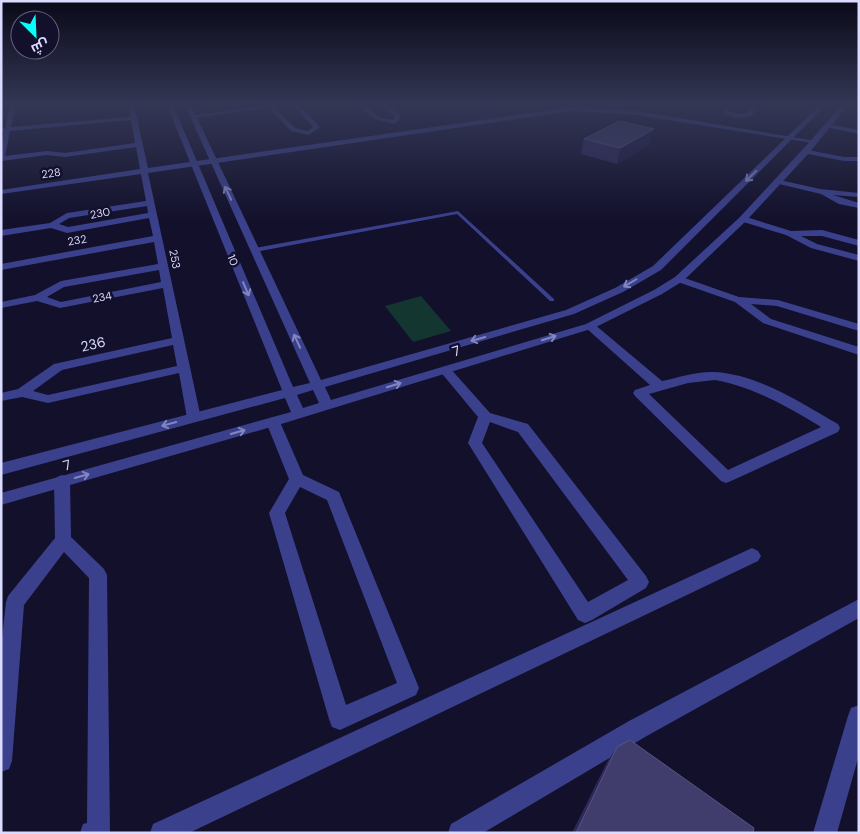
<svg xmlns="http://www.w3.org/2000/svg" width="860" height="834" font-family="'DM Sans',Cairo,sans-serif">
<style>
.green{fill:#133630}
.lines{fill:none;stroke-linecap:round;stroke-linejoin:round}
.service{fill:#3a408c;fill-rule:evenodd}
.minor{fill:#3a408c;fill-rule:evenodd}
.tertiary{fill:#3a408c;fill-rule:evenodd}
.wall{fill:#2d2859}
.shaded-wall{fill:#1a173f}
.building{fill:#403c6b;stroke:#585582}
.oneway{stroke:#8286c0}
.labels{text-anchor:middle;stroke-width:5;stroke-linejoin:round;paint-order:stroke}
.far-street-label{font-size:11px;fill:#dadbff;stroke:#12102b}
.street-label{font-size:14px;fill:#dadbff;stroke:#12102b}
</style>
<rect width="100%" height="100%" fill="#12102b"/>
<path class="green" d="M421 296 451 331 413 342 385 306Z"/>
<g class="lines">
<path class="service" d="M458 211 554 299V301H550L457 214 255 252 252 250 255 248Z"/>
<path class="minor" d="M10 105H16L11 127 130 117 128 105H134L148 168 572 107 637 111 816 141 813 143 637 115 572 111 148 173 201 418 199 421H189L187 418 179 373 48 403 22 397 1 401V393L18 389 54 364 172 338 163 288 60 308 37 301 1 308V302L35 295 61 281 158 264 154 242 1 270V264L153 236 149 218 67 233 51 228 1 236V230L50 223 67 213 146 201 141 174 1 194V190L140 169 136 147 65 157 47 155 1 161V141L4 132H1V128H5ZM131 120 135 143 65 153 47 151 5 156 10 131ZM147 206 148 213 68 227 59 224 69 218ZM159 270 161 282 61 302 47 297 64 287ZM173 345 177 366 48 395 33 391 62 370Z
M268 105H286L275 108 295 128 308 131 313 127 293 105H299L320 127 309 135 291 131 269 108 193 118 190 116Z
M358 105H365L379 117 393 120 395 116 381 105H388L401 116 395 124 375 119Z
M471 105H496L492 110Z
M726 105H732L728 110 736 114 748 113 752 105H758L752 116 735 118 723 112Z
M847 105H859V109L848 106Z
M828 124 859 130V134L826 127V125Z
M803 149 844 157H859V161H844L803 153Z
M775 179 820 189 859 193V197L833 195 859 203V208L839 204 821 194 775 183Z
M743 216 791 231 822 230 859 240V246L822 236H801L817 244 859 255V261L811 248 786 235 740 221 739 219Z
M679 276 739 297 778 300 859 324V331L777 306 751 304 771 319 859 347V355L763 323 735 302 675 281 674 279 675 277Z
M590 323 594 324 662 381C680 377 697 371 715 372 760 375 801 403 838 424L840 428 838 432 731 481 726 483 721 481 635 396 633 393 635 390 650 385 586 328 584 326ZM715 380C754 387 788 407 821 427L728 470 649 394 688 383Z
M445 366 449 367 490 413 528 424 646 576 649 582 646 588 592 620 585 623 578 620 468 443 478 417 439 370ZM490 422 518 432 628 580 588 602 482 443Z
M273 417 278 419 280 422 303 475 339 492 419 688 416 695 340 730 332 727 329 719 269 513 289 479 266 422 268 419ZM300 487 327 500 397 683 346 705 285 513Z
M62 475 67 477 70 481 71 537 104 569 107 575 110 833H80L83 824 87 823 89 578 64 552 24 605 12 761 9 769 1 772V647L6 602 8 596 55 538 54 481 57 477Z
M752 548 758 551 761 556 758 561 189 833H150L153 824Z
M859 599V618L645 737 483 833H448L451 824 629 721Z
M859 705V755L837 833H813L848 716 851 708Z"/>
<path class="tertiary" d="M167 105H173L293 387 310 383 185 105H191L321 380 566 310 615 288 653 266 820 105H826L661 270 623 292 574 314 325 387 331 400 586 324 654 290 675 277 740 217 803 149 842 105H848L809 153 746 221 683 281 662 294 594 328 278 425 1 505V493L291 412 285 398 1 475V463L282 390ZM313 390 319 403 303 408 297 395Z"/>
</g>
<path class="wall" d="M584 139 650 144 617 164 581 154Z
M617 747 753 833H572L607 762Z"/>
<path class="shaded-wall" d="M654 129 650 144 617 164 620 148Z"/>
<path class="building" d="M619 121 654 129 620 148 584 139Z
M630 740 754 828 753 833H576L617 747Z"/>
<defs><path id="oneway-shaft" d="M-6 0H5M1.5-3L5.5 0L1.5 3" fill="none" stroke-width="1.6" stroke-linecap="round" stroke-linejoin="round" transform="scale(1.25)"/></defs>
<g class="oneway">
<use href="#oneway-shaft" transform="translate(751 176) rotate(136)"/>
<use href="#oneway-shaft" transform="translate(228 193) rotate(-115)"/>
<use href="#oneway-shaft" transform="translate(630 283) rotate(150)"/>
<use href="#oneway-shaft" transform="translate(246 289) rotate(67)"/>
<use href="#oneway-shaft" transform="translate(549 338) rotate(-17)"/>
<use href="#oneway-shaft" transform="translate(478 339) rotate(164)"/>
<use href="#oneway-shaft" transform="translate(297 341) rotate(-115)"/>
<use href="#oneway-shaft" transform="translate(394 385) rotate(-17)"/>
<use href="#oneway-shaft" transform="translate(169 424) rotate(165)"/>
<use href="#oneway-shaft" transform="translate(238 432) rotate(-16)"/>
<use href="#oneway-shaft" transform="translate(82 476) rotate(-16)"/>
</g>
<linearGradient id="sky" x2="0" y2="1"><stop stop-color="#0a0918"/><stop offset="0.47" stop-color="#333755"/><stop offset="1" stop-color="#333755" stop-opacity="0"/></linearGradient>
<rect width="860" height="222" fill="url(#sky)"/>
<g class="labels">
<g class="far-street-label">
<text transform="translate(51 173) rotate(-8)" y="4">228</text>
<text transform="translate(100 213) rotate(-10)" y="4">230</text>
<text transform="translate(77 240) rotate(-10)" y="4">232</text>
<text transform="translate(175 259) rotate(79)" y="4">253</text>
<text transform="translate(233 260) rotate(67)" y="4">10</text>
<text transform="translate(102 297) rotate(-11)" y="4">234</text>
</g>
<g class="street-label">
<text transform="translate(93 344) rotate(-13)" y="5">236</text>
<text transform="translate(456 351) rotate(-17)" y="5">7</text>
<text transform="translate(67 465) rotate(-16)" y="5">7</text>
</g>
</g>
<rect width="860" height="834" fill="none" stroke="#dadbff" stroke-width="5"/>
<g transform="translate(35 35) rotate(156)"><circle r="24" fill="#12102b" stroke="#626180"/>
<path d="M0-4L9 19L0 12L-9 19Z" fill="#06fffb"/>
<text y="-8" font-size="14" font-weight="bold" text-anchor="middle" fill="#dadbff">ش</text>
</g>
</svg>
